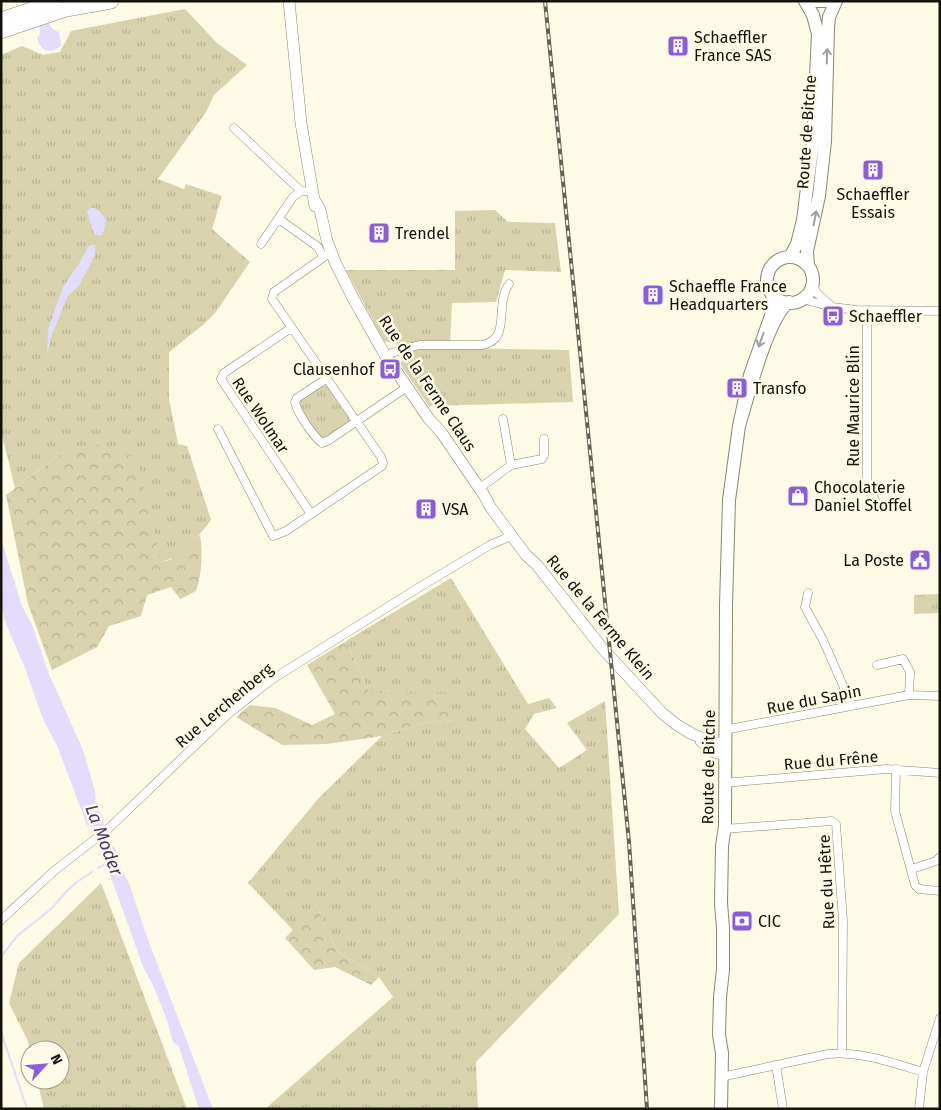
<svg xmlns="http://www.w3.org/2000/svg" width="941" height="1110" font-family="'Fira Sans',sans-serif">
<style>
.grass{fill:url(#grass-tufts)}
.forest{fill:url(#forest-crowns)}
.water{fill:#e4dcfc}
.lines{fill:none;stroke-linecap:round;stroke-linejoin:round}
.stream{stroke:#e4dcfc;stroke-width:2}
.street-casing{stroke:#8a8774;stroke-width:9}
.secondary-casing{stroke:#8a8774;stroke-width:12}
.primary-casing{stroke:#8a8774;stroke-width:14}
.highway-casing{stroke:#8a8774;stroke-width:16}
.street{stroke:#fff;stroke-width:8}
.secondary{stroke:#fff;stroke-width:11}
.primary{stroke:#fff;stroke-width:12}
.highway{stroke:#fff;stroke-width:15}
.rail-casing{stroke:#636256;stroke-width:4}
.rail{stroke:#fdfae5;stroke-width:2;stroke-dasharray:5.5;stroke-linecap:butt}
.oneway{stroke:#a1a09d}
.labels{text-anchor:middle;stroke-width:5;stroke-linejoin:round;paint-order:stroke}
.poi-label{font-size:16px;fill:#13120b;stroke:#fdfae5;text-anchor:start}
.street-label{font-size:16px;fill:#13120b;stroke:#fdfae5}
.water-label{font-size:18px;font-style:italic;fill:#4c3776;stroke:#fdfae5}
</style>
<defs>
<pattern id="grass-tufts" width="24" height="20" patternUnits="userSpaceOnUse" patternTransform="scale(1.25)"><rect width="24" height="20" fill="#d8d3ad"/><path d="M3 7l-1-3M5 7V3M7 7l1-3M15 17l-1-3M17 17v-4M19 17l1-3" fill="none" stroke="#b8b494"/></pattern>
<pattern id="forest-crowns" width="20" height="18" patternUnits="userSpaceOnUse" patternTransform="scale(1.25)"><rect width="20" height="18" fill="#d8d3ad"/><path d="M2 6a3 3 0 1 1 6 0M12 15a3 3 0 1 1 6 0" fill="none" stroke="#b8b494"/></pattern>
</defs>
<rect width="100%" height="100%" fill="#fdfae5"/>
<path class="grass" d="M185 9 217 43 247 65 214 95 206 112 158 179 184 189 186 184 222 196 212 229 250 262 215 313 203 325 169 352V399L178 444 187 446 211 520C199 536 181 558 161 562L71 446 15 488 1 431V70L3 69 1 55 22 46 43 55 60 52 71 31Z
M495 210 508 222 555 223 561 272 505 270 496 302 452 303 450 348 569 350 573 402 429 406 400 364 405 355 400 345 384 341 346 270H455V211Z
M322 385 327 386 349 418V423L326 438 320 437 299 406 300 401Z
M451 578 528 704 549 698 557 708 534 714 525 729 559 768 587 750 567 723 605 701 619 914 476 1062 478 1109H265L393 997 379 977 337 951 316 905 293 930 248 883 318 799 382 736 425 723 453 720 370 693 346 641Z
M940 594V613L914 614V595Z
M101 883 187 1109H44L37 1080H60V1050L30 1051 28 1041 9 1003 19 963Z"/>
<path class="forest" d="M100 445 137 459 161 562 170 560 200 535C203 553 202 573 196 591L180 599 171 587 147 595 141 616 109 626 97 647 52 670 28 604 6 495 71 446Z
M346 641 370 693 447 694 453 720 425 723 382 736 327 744 282 745 236 717 250 705 275 708 312 725 335 714 307 665Z
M316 905 337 951 379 977 371 985 335 967 314 970 285 938Z"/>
<path class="water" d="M32 1H42C46 14 47 29 59 32L61 46C49 55 40 51 37 37L39 36 40 30Z
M90 208H95C107 218 107 218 103 234L100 236 94 234 87 211Z
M91 245H95V255L79 286 68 296 52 334 47 355 48 329 63 287 80 262 87 248Z
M1 539 22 606 33 627 48 672 83 750 95 791 96 805 104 819C102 829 107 843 116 849L118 861 130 886 147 937 213 1109H199L179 1047 173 1042 167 1020 152 983 144 969 103 855 102 843 97 829 87 825 58 748 43 719 25 668 6 624 1 607Z"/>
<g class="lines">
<path class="stream" d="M98 868 106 864
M1 957 17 936 51 909 65 893 77 882 92 872
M1 1032 27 1109"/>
<g class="street-casing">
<path id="street" d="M234 128 301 191 313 192
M279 219 318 247 323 257
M261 244 293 197 301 191
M800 300H806L832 307 817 293 812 284
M832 307 857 310 940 311
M867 310V484L875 500
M291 328 224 373 221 379 311 514
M385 355 419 345H482C512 340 494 305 509 284
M326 379 297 398 295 402C297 413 314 437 322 443L329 440 407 387
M503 419 511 465
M218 429 273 536 286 531 382 466 383 463 381 457 272 299 274 292 331 252
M480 488 511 465 542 459 544 455V439
M808 593 805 607 823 640 852 706
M877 665 903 659 910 672 909 695
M724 730 909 695 940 696
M896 769 895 811 915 885 919 889 940 891
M724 783 886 769 940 773
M724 829 832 821 836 824 843 921 842 1053
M912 869 936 861 940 857
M1 920 54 871 107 830 227 715 271 680 418 588 490 545 511 536
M776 1065 783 1109
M721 1077 828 1054C860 1051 893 1063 923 1072
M919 1109 923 1072 940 1018"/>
</g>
<g class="secondary-casing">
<path id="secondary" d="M289 1 301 123 315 206
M315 201 320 210 327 241 335 262 353 298 385 355 429 419 441 432 484 495 491 508 526 555 537 565 602 648 662 713 677 725 692 734 714 743H724
M701 741 714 752 724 755"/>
</g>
<g class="primary-casing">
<path id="primary" d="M813 1H835
M790 257 797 244 803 220 813 140 818 34 813 15 805 1
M767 280a23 23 0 1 1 46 0a23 23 0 1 1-46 0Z
M808 266 807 251 819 196 825 141 828 28 829 17 836 1
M772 293 773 303 772 313 750 375 739 426C747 400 768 316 789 302
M721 1109 722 1053 719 1035 720 997 723 970V928L721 903 722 846 725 826 726 606 729 500 739 426"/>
</g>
<g class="highway-casing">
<path id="highway" d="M1 20 54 2
M1 31 66 9 111 1"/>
</g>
<use href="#street" class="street"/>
<use href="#secondary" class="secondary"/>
<use href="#primary" class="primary"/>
<use href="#highway" class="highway"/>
<g class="rail-casing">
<path id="rail" d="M545 1 629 842 647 1109"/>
</g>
<use href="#rail" class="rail"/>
</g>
<defs><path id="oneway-shaft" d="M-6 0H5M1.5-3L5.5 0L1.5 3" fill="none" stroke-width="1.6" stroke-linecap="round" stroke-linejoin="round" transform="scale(1.25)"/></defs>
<g class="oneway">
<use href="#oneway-shaft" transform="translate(827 56) rotate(-88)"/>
<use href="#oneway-shaft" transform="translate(815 218) rotate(-79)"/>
<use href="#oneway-shaft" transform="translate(761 340) rotate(110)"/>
</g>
<defs>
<g id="building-square" transform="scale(1.125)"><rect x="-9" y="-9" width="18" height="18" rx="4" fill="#8a5ed8" stroke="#fdfae5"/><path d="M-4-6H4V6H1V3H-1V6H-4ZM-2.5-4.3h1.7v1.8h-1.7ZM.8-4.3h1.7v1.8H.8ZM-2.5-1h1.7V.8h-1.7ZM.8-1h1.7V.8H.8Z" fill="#fff"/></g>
<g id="bus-square" transform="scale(1.125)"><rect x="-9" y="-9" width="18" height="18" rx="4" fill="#8a5ed8" stroke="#fdfae5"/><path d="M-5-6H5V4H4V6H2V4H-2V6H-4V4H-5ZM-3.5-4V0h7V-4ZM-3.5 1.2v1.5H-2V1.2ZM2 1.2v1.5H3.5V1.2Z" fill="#fff"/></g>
<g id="shop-square" transform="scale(1.125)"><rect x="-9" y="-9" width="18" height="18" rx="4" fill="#8a5ed8" stroke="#fdfae5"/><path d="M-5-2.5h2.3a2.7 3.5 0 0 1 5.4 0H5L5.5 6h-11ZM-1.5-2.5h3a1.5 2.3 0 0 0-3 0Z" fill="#fff"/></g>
<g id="civic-square" transform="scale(1.125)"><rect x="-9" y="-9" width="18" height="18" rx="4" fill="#8a5ed8" stroke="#fdfae5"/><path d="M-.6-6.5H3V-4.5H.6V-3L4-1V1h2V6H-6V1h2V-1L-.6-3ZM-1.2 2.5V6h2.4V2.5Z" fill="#fff"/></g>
<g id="bank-square" transform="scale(1.125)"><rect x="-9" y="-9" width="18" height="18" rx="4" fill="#8a5ed8" stroke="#fdfae5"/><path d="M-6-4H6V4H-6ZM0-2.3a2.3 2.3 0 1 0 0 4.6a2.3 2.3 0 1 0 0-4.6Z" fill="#fff"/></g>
</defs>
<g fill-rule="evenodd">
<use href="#building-square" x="678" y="46"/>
<use href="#building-square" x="873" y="170"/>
<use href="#building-square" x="379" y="233"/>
<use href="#building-square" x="653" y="295"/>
<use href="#bus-square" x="833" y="316"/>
<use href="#bus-square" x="390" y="369"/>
<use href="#building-square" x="737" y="388"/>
<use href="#shop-square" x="798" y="496"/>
<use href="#building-square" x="426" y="509"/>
<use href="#civic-square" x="920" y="560"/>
<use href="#bank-square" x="742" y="921"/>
</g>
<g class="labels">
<g class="poi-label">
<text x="694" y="43">Schaeffler<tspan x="694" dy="18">France SAS</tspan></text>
<text x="873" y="200" text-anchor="middle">Schaeffler<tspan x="873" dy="18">Essais</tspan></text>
<text x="395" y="239">Trendel</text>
<text x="669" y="292">Schaeffle France<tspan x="669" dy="18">Headquarters</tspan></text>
<text x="849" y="322">Schaeffler</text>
<text x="374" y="375" text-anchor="end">Clausenhof</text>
<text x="753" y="394">Transfo</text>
<text x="814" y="493">Chocolaterie<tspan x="814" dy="18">Daniel Stoffel</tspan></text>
<text x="442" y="515">VSA</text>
<text x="904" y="566" text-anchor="end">La Poste</text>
<text x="758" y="927">CIC</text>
</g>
<g class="street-label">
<text transform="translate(806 132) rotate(-86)" y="6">Route de Bitche</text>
<text transform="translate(428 383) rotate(56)" y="6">Rue de la Ferme Claus</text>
<text transform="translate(853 406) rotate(-90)" y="6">Rue Maurice Blin</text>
<text transform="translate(261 415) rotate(56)" y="6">Rue Wolmar</text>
<text transform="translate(601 617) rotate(50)" y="6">Rue de la Ferme Klein</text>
<text transform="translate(814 699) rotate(-11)" y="6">Rue du Sapin</text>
<text transform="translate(224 705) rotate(-40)" y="6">Rue Lerchenberg</text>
<text transform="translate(831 760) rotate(-5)" y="6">Rue du Frêne</text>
<text transform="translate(708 767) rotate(-89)" y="6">Route de Bitche</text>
<text transform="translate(826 882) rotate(-93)" y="6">Rue du Hêtre</text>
</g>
<g class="water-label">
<text transform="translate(104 840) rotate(69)" y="6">La Moder</text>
</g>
</g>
<rect width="941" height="1110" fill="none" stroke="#13120b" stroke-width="5"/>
<g transform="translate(45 1065) rotate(64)"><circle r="24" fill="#fdfae5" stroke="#9f9d8e"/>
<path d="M0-4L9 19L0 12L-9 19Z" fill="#8a5ed8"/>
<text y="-8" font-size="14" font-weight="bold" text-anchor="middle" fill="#13120b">N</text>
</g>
</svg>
